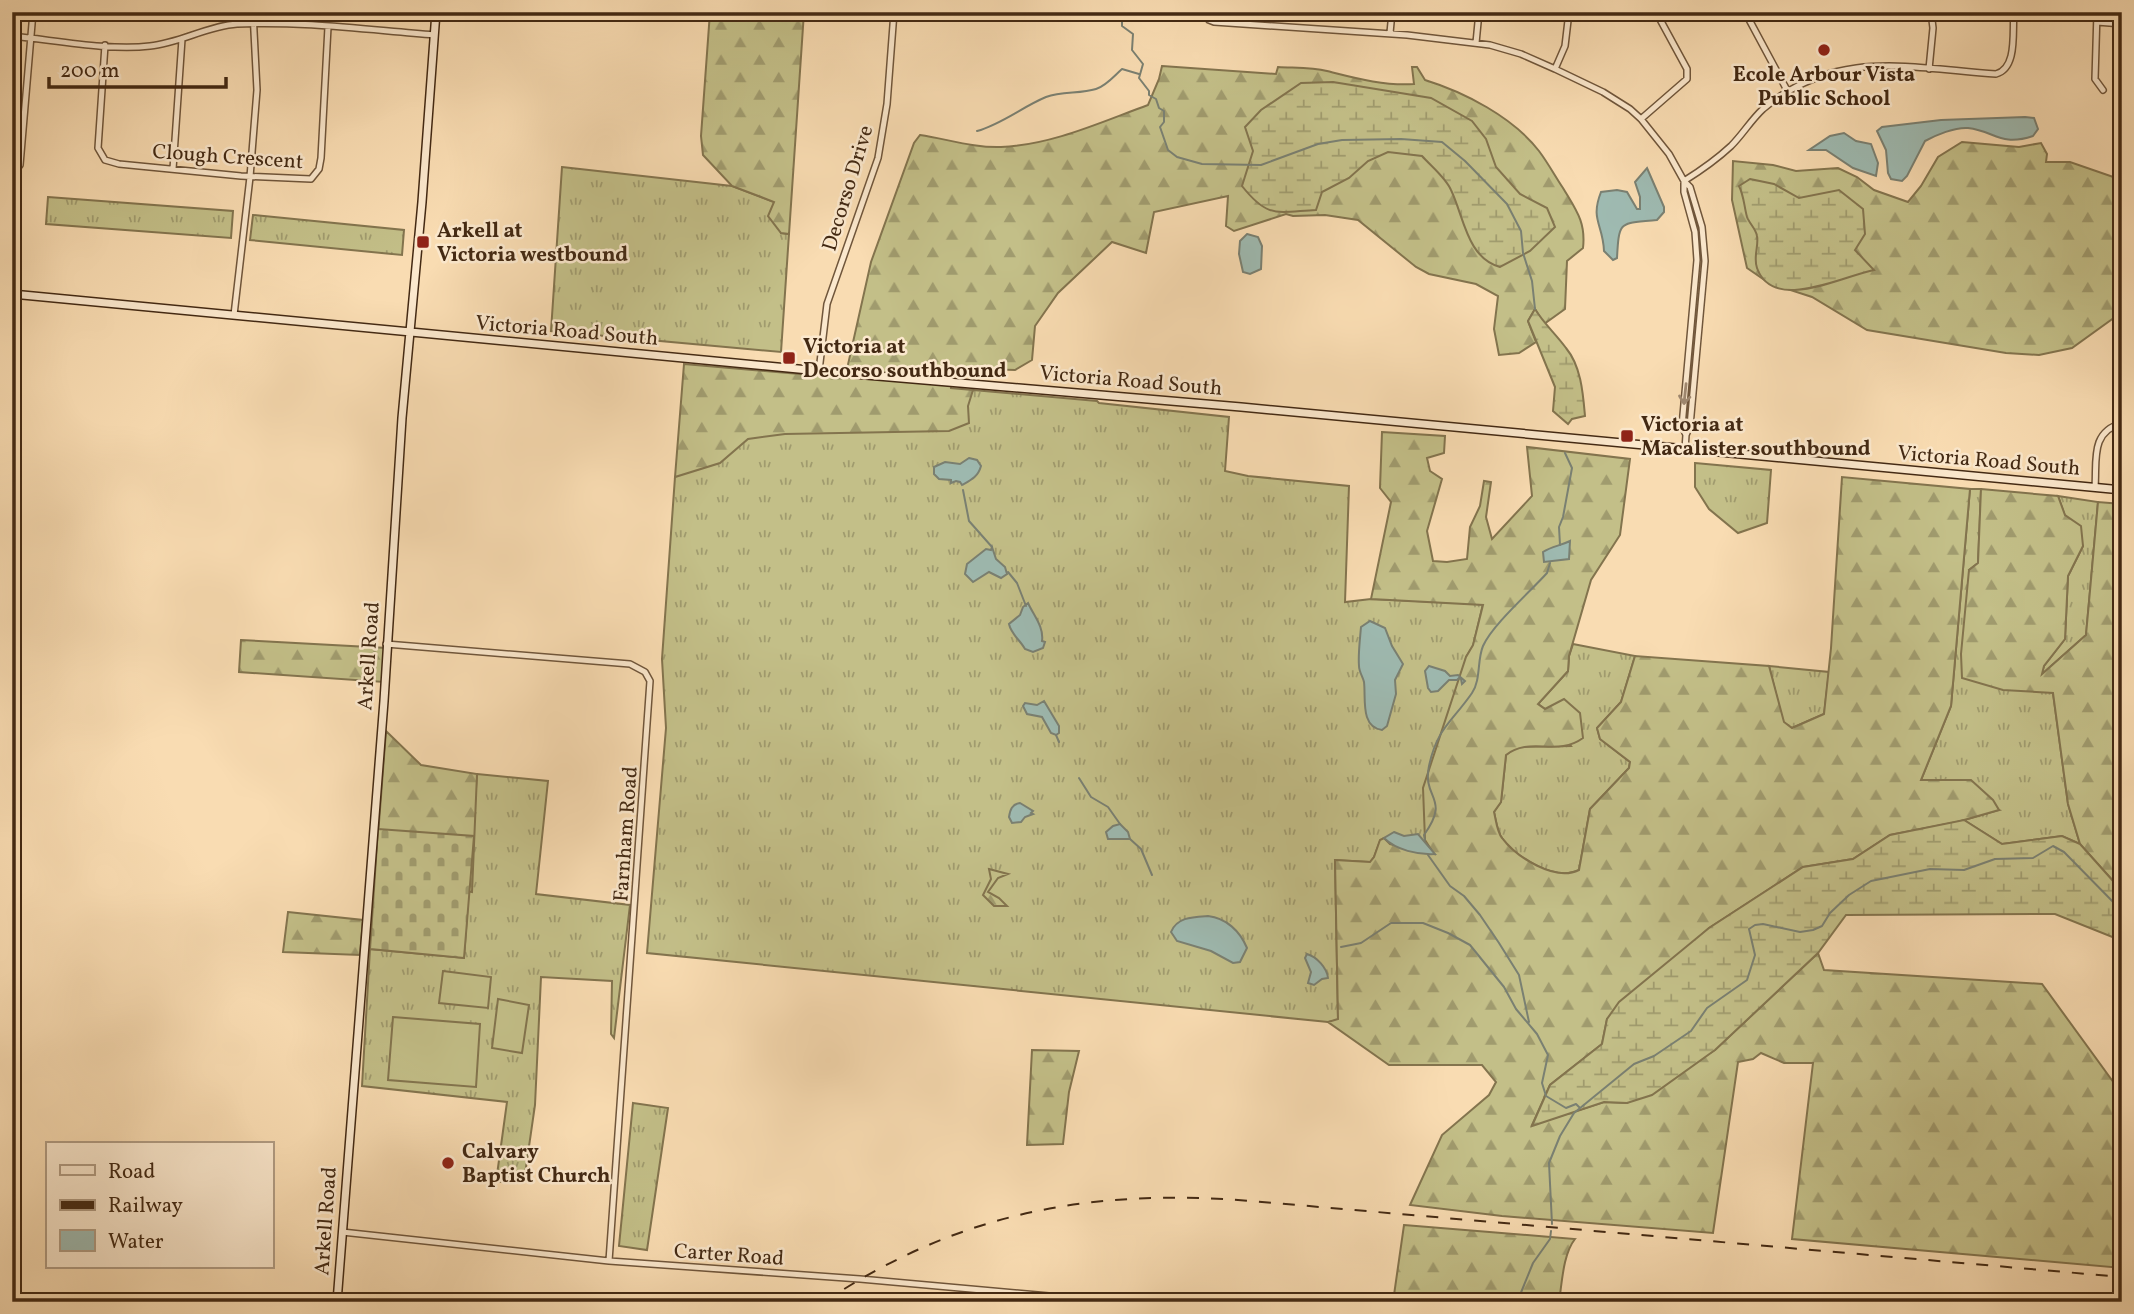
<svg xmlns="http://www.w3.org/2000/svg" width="2134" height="1314" font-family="Vollkorn,serif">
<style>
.grass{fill:url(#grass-tufts);stroke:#83744e;stroke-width:2}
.forest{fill:url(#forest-firs);stroke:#83744e;stroke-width:2}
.wetland{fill:url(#wetland-marsh);stroke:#83744e;stroke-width:2}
.cemetery{fill:url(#cemetery-stones);stroke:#83744e;stroke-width:2}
.pitch{fill:#c3bf88;stroke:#83744e;stroke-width:2}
.water{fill:#9ebab1;stroke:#7a8072;stroke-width:2}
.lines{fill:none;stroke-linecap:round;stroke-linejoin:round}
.stream{stroke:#7a8072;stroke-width:2}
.minor-casing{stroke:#70563b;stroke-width:8}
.secondary-casing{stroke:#432913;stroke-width:10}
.minor{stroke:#fbe8cd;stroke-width:5}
.secondary{stroke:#fbe8cd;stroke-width:7}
.rail{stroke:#432913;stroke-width:2;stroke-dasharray:12 12;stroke-linecap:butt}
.oneway{stroke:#9f8870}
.poi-dot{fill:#8f2418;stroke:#fbe8cd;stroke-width:2.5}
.labels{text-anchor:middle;stroke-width:5;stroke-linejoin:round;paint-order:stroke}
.poi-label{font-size:21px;font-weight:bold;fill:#432913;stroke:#fbe8cd;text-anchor:start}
.street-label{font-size:21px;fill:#432913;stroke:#fbe8cd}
</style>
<defs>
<pattern id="grass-tufts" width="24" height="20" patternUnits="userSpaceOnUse" patternTransform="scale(1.75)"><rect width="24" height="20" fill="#c3bf88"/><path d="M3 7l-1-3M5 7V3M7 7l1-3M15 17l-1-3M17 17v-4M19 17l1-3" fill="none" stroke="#a09b6e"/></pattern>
<pattern id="forest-firs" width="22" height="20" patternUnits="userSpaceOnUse" patternTransform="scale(1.75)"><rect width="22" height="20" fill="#c3bf88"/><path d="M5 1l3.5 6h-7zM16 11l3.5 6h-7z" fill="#a09b6e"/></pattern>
<pattern id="wetland-marsh" width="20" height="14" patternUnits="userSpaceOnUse" patternTransform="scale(1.75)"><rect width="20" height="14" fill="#c3bf88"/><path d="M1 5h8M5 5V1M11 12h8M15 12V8" fill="none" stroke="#a09b6e"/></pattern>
<pattern id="cemetery-stones" width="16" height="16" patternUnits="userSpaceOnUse" patternTransform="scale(1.75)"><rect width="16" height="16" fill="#c3bf88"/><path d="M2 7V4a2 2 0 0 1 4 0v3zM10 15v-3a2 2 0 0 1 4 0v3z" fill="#a09b6e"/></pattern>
</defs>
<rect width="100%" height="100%" fill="#f9dcb2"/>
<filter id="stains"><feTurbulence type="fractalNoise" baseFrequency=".00286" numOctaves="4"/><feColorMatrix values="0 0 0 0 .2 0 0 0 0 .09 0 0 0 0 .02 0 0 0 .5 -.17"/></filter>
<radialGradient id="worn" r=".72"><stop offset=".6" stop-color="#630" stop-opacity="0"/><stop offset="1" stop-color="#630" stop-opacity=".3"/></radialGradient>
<path class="grass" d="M562 167 732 186 774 202 781 233 789 234 781 352 551 331Z
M48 197 233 211 231 238 46 224Z
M253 215 404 230 402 255 250 240Z
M973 390 1097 401 1099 403 1229 417 1225 471 1248 476 1349 486 1345 602 1371 599 1483 604 1473 646 1466 657 1435 854 1409 852 1380 841 1374 857 1370 862 1335 860 1338 1020 1328 1022 647 953 666 728 662 659 675 477 741 431 953 425Z
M1695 463 1771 470 1767 523 1738 533 1709 509 1695 487Z
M1970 489H1981L1978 563 1969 570 2053 693 2068 804 2080 844 2062 836 2002 844 1964 820 1999 810 1921 780 1951 706Z
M2058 496 2098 502 2086 635 2041 675 2044 666 2065 639 2068 576 2083 546 2065 516Z
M1573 644 1635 656 1621 702 1597 728 1600 739 1630 762 1629 768 1590 809 1579 870C1555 882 1517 857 1502 838 1497 832 1496 820 1494 812L1501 802 1506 755 1516 747 1571 746 1545 709 1538 704 1568 671 1569 656Z
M1769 666 1829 672 1824 714 1792 728 1783 722Z
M477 774 548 781 536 894 630 905 614 1038 611 1034 612 981 541 977 535 1105 524 1181 496 1182 507 1102 362 1086 370 949 464 958Z
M633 1103 668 1108 647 1250 619 1246Z"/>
<path class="forest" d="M710 12H804L789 234 781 233 768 216 774 202 732 186 703 155 701 136Z
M1162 66 1276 74 1278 67C1294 68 1312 67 1327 71 1355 78 1384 86 1414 84L1412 67H1417L1425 80C1464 92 1513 117 1539 151 1548 163 1555 176 1563 188 1576 210 1586 222 1583 248L1567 261 1565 309 1544 324 1535 309 1528 321 1536 342 1519 353 1499 355 1494 329 1498 296 1476 284 1429 274 1416 267 1358 220 1325 215 1293 216 1286 214 1234 231 1226 226 1228 196 1154 212 1146 253 1112 242 1058 293 1035 326 1032 360 1015 370 952 368 951 388 973 390 968 406 969 423 949 431 785 434 748 439 720 463 675 477 684 364 845 378 871 262 914 143 920 135C947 139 974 148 1001 147 1052 145 1101 122 1148 105L1159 79Z
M1962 142 2019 147 2041 143 2047 154 2046 162H2070L2122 180V312L2072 348 2039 355 2006 353 1867 330 1812 297 1769 283 1747 268 1732 200 1733 161 1773 165 1796 171 1838 168 1857 177 1874 190 1908 202 1921 186 1938 157Z
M1382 432 1445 436 1444 453 1427 458 1430 471 1442 479 1427 531 1433 561 1447 562 1467 559 1470 527 1480 506 1484 481 1491 482 1486 517 1492 539 1532 496 1527 447 1630 459 1620 535 1591 580 1569 656 1568 671 1538 704 1545 709 1564 699 1580 713 1583 738C1557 757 1530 736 1506 755L1501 802 1494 812C1496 820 1497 832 1502 838 1516 857 1555 882 1579 870L1590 809 1629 768 1630 762 1600 739 1597 728 1621 702 1635 656 1769 666 1784 722 1792 728 1824 714 1831 648 1842 477 1970 489 1951 706 1921 780H1971L1993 800 1999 810 1957 822 1890 835 1853 859 1803 867 1709 928 1607 1019 1602 1044 1550 1085 1532 1125 1604 1102 1627 1103 1715 1050 1818 953 1824 970 2042 984 2122 1094V1268L1792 1239 1813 1063H1784L1761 1053 1753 1059 1738 1062 1713 1233 1502 1216 1410 1205 1442 1135 1489 1095 1496 1082 1482 1065H1389L1328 1022 1338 1019 1335 860 1370 862 1374 857 1380 840 1384 838 1390 844 1434 854 1425 840 1423 788 1466 657 1473 645 1483 605 1371 599 1391 502 1380 488Z
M1981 489 2058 496 2065 515 2081 526 2083 546 2068 576 2065 639 2044 666 2042 674 2086 635 2098 502 2122 504V891L2080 844 2068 804 2053 693 2003 690 1962 678 1961 654 1969 570 1978 563Z
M241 640 387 648 384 682 239 672Z
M386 731 421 765 477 774 472 892 375 875Z
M989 869 1008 874 998 878 988 892 999 898 1007 906H994L983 895 991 879Z
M288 912 363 920 360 955 283 952Z
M1032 1050 1079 1051 1069 1092 1063 1144 1027 1145Z
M1404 1225 1575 1239C1563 1254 1562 1283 1559 1302H1393Z"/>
<path class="wetland" d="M1333 82 1431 98 1472 121 1486 139 1496 167 1520 194 1547 208 1555 227 1530 251 1500 267C1467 258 1464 217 1451 190 1446 178 1431 166 1422 156L1388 152 1368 161 1349 178 1322 192 1316 210C1277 212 1268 219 1242 186L1253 151 1245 127 1261 110 1301 83Z
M1750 179 1774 184 1799 198 1839 190 1863 209 1865 234 1855 250 1874 270C1843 276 1773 313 1757 268 1753 257 1759 246 1757 236 1756 229 1749 223 1747 217 1744 206 1744 196 1739 186Z
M1535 309C1544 324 1556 334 1566 348 1581 366 1583 393 1585 416L1572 419 1568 424 1553 411 1555 387 1528 321Z
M1964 820 2002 844 2062 836 2080 844 2122 891V950L2120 940 2055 914 1846 915 1818 953 1715 1050 1652 1095 1627 1103 1604 1102 1532 1126 1550 1085 1602 1044 1607 1019 1619 1002 1709 928 1803 867 1853 859 1890 835Z"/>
<path class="cemetery" d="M378 829 474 836 464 958 370 949Z"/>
<path class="pitch" d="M443 971 491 977 488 1008 439 1003Z
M498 999 529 1005 522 1053 492 1048Z
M393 1017 480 1024 476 1087 388 1080Z"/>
<path class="water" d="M2025 117 2034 118 2038 129 2033 136C2000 147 1995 131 1968 128 1955 127 1936 135 1925 141L1907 176 1902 181 1891 179 1888 173 1886 150 1877 131 1882 127 1941 120Z
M1844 133 1856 141 1871 144 1878 163 1876 176 1853 168 1826 150H1809L1830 136Z
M1647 168 1664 207V212L1657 220C1620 224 1619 219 1617 258L1613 260 1604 251C1603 224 1590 220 1601 192L1617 190 1627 192 1637 209H1640V197L1635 182Z
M1247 234 1258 237 1262 246 1261 269 1250 274 1243 272 1239 254 1240 241Z
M969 458 977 460 981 466C978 477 971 480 962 485L960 482 956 481 951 483V480L939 479 934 474V467L945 462 960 464Z
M1570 541 1569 559 1544 562 1543 552C1552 546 1560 546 1570 541Z
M992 547 996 559 1005 567 1007 574 1001 578 989 572 973 582 965 574 967 564 986 549 991 550Z
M1028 603C1034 616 1044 627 1042 641L1045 642 1043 648 1033 652 1025 649C1020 640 1011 634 1009 624L1020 615 1023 607Z
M1370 621 1385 628 1392 646 1403 664 1395 680 1396 694 1387 726 1382 730C1360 727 1366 698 1364 682 1363 677 1359 672 1359 666 1358 654 1360 639 1361 627Z
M1429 666 1445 671 1450 676 1458 675 1465 681 1462 684 1461 679 1459 678 1457 680H1449L1438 691 1431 692 1428 688 1425 671Z
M1044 701 1059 726V733L1056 735 1051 733 1042 717 1027 714 1023 706 1025 703 1037 705Z
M1020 803 1033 811 1031 813 1033 814 1025 817 1021 822 1012 823 1009 817C1010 810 1012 804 1020 803Z
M1120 824 1128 832 1130 839H1108L1106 832 1113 826Z
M1394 832 1404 836 1418 834 1435 854C1418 855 1396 850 1384 838Z
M1208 916C1226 918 1240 931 1247 948L1240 962 1233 963 1211 951 1177 941 1171 932C1177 917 1193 917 1208 916Z
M1307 954C1317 957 1327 968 1328 978L1322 979 1314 985 1308 983 1311 972 1305 958Z"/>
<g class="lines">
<path class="stream" d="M1122 12V26L1133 34 1132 50 1143 64 1139 78 1149 91V95L1156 99 1159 108 1164 111V122L1160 127 1168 150 1177 157 1202 164 1261 165 1318 144 1342 140 1401 139 1442 142 1465 161 1507 204 1521 231 1523 253 1532 281 1535 309
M977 131C1002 124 1022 107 1046 97 1062 91 1080 94 1096 89 1106 86 1114 76 1122 69L1139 74
M963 490 969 521 992 547
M1560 545 1559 527 1563 517 1572 468 1565 453
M1008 572 1017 583 1026 606
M1056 735 1059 742
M1079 778 1091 797 1108 807 1120 824
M1130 839 1141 849 1152 875
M1425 840 1424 835C1451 797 1422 800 1429 766 1437 728 1452 722 1472 693 1481 680 1477 660 1483 646 1492 625 1530 592 1547 573L1550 563
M1428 855 1450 886 1464 896 1480 915 1499 943 1519 975 1529 1022
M1341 947 1361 943 1391 923H1423L1448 933 1470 945 1504 987 1516 1009 1537 1034 1548 1055 1542 1083 1546 1096 1566 1108 1576 1104 1579 1107
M1552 1224 1549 1163 1560 1136 1574 1113 1634 1064 1654 1056 1691 1031 1707 1008 1747 980 1755 955 1749 929 1755 925 1763 924 1800 932 1813 930 1822 926 1830 913 1849 895 1871 881 1930 869 1964 870 1995 859 2033 858 2053 846 2064 852 2122 911
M1506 1302 1520 1295 1533 1263 1550 1239 1551 1231"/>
<g class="minor-casing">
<path id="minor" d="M1202 12 1209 20 1214 22 1407 35 1490 45 1521 54 1555 69 1603 92 1630 109 1641 119 1669 154 1684 181 1690 187 1702 227 1705 261 1690 426 1686 435 1685 449
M1745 12 1788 92
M2097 12 2095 79 2103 90
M2097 22 2122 24
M1390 33 1392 12
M12 36C54 40 109 51 150 46 180 43 207 26 237 24 303 21 369 30 434 35
M1476 43 1479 12
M105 45 98 148 105 160 119 164 241 176 311 179 319 169 321 158 328 27
M1555 69 1565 46 1569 12
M1929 69 1933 28 1931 12
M1641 119 1687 79V69L1656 12
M173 169 182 39
M12 175 20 165 33 12
M1684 181C1700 171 1717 159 1731 146 1743 134 1751 120 1763 109 1836 48 1910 68 1996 74 2018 68 2012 31 2014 12
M1684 181V192L1695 232 1697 260 1682 426 1686 435
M234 315 250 177 257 90 253 12
M819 371 827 304 878 158 887 104 894 12
M2095 487C2097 460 2090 432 2122 423
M386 644 630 664 645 672 650 681 609 1261
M342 1232 609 1261 860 1279 1115 1302"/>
</g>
<g class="secondary-casing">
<path id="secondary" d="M12 294 819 371 1241 407 2122 490
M337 1302 384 701 402 418 422 202 436 12"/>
</g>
<use href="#minor" class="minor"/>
<use href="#secondary" class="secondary"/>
<path class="rail" d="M824 1302C959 1212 1092 1188 1251 1201L2122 1277"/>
</g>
<defs><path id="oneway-shaft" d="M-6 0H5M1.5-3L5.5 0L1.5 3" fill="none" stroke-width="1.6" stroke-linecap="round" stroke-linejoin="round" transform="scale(1.75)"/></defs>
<use class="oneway" href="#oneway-shaft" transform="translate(1685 394) rotate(96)"/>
<g class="poi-dot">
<circle cx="1824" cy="50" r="7"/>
<rect x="416" y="235" width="14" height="14" rx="3.5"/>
<rect x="782" y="351" width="14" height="14" rx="3.5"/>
<rect x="1620" y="429" width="14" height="14" rx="3.5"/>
<circle cx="448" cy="1163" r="7"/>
</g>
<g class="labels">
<g class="poi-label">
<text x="1824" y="81" text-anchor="middle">Ecole Arbour Vista<tspan x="1824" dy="24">Public School</tspan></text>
<text x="437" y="237">Arkell at<tspan x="437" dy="24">Victoria westbound</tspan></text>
<text x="803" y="353">Victoria at<tspan x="803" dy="24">Decorso southbound</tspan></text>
<text x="1641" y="431">Victoria at<tspan x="1641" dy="24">Macalister southbound</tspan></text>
<text x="462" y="1158">Calvary<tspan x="462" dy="24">Baptist Church</tspan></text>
</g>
<g class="street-label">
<text transform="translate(228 156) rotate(4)" y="7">Clough Crescent</text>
<text transform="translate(847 188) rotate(-73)" y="7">Decorso Drive</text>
<text transform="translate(567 330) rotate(5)" y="7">Victoria Road South</text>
<text transform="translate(1131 380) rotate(5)" y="7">Victoria Road South</text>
<text transform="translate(1989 460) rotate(5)" y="7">Victoria Road South</text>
<text transform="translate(368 656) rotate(-86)" y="7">Arkell Road</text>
<text transform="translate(625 834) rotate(-86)" y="7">Farnham Road</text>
<text transform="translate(325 1221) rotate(-86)" y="7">Arkell Road</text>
<text transform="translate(729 1254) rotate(4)" y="7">Carter Road</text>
</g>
</g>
<rect width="2134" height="1314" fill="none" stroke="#f9dcb2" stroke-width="42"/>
<rect x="14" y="14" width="2106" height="1286" fill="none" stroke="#432913" stroke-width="3.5"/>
<rect x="21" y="21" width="2092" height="1272" fill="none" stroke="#432913" stroke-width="2"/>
<rect x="46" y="1142" width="228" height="126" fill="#fbe8cd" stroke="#b19c83" stroke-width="2"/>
<rect x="60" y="1165" width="35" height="10" fill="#fbe8cd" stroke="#b19c83" stroke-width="2"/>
<text x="108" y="1178" font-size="21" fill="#432913">Road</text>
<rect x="60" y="1200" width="35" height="10" fill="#432913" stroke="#b19c83" stroke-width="2"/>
<text x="108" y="1212" font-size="21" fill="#432913">Railway</text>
<rect x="60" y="1230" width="35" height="21" fill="#9ebab1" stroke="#b19c83" stroke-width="2"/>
<text x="108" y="1248" font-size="21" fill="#432913">Water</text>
<path d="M49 77v10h177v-10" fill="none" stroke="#432913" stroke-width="3.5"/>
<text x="60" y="77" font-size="21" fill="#432913" stroke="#fbe8cd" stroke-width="5" paint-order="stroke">200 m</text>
<rect width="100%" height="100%" filter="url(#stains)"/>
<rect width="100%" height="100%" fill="url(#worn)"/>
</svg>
